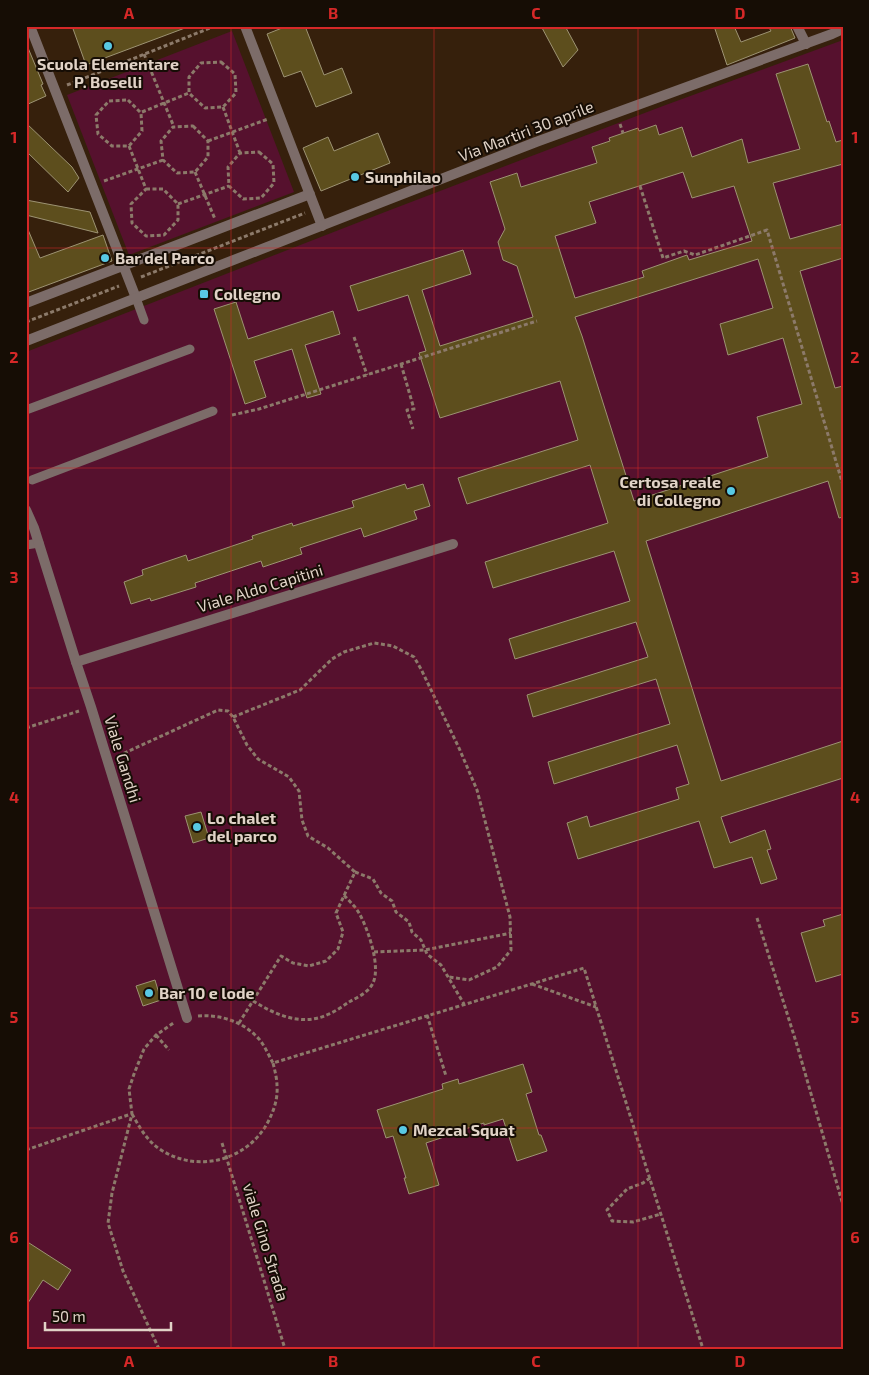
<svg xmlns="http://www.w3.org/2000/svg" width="869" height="1375" font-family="'Exo 2',sans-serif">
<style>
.green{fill:#56112e}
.building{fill:#5d4e1d;stroke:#9d9373;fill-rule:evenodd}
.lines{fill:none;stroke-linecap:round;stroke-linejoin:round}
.path{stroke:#8c7a6a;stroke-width:3;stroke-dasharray:4 2.5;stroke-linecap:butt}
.service{stroke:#7c6c69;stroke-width:9}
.pedestrian{stroke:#7c6c69;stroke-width:10}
.minor{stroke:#7c6c69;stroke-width:10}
.tertiary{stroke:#7c6c69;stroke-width:10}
.grid{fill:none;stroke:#d62828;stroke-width:1;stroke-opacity:0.55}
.poi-dot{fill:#58c9e3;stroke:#160d05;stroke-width:2}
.labels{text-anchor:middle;stroke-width:4;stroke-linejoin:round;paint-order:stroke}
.poi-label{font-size:16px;font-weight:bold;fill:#e1d3c7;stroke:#160d05;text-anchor:start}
.street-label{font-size:16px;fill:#e1d3c7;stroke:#160d05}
.neatline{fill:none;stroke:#d62828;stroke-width:2}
.grid-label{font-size:16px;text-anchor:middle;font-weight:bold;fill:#d62828}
</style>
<rect width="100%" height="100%" fill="#36200c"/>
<path class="green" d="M232 31 294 192 129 255 67 95Z
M843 40V1349H26V352L385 212 663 106Z"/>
<path class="building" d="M72 26H185V28L86 65Z
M287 26H305L324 75 342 68 352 93 316 107 301 71 284 77 267 34Z
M541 26H565L578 50 563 67Z
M714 26H734L741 42 771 31 768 26H790L795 38 727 65Z
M26 43 43 84 41 85 46 96 26 105Z
M808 64 827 122 829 121 836 142 843 140V164L773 183 790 239 843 224V258L800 271 835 388 843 386V517L839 518 828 481 646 541 721 781 843 741V778L721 817 730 843 765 830 771 849 767 850 777 879 761 884 752 857 714 868 699 821 578 859 567 823 587 816 590 827 679 799 676 788 689 784 677 745 554 784 548 762 670 724 656 679 533 717 527 695 648 657 636 622 515 659 509 639 630 601 614 551 493 588 485 562 608 523 590 465 467 504 458 478 578 440 560 381 440 418 419 353 426 351 408 295 358 311 350 286 463 250 471 274 422 290 440 346 533 317 517 266 503 260 498 242 505 229 490 182 517 173 521 187 597 163 592 147 610 141 609 138 638 128 639 131 656 125 659 135 682 127 692 157 742 139 748 163 800 149 776 74ZM683 172 692 198 734 186 752 241 689 260 687 255 642 271 644 277 575 298 555 236 596 223 589 202ZM758 259 773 308 720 324 728 355 783 338 802 404 757 417 768 457 634 501 582 336 575 317Z
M26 123 72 167 79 178 68 192 26 151Z
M378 133 390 163 321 191 303 148 328 137 334 151Z
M26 200 90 212 98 233 26 215Z
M26 225 40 258 103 235 112 261 26 293Z
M236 302 248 339 333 311 340 334 305 345 321 394 307 398 292 349 254 361 266 397 245 404 214 309Z
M405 484 407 489 423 484 430 506 414 511 417 519 364 537 361 528 300 548 302 554 263 567 261 561 195 583 196 587 151 601 150 598 131 604 124 582 143 575 142 570 186 555 188 561 253 539 252 536 292 523 293 526 354 507 352 501Z
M201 812 209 838 193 843 185 816Z
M843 914V974L816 982 801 933 825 926 823 920Z
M155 980 161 1000 143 1006 136 986Z
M523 1064 532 1092 526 1094 539 1135H541L547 1151 517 1161 503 1119 484 1125V1123L443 1136 444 1137 426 1143 439 1185 409 1194 404 1178H406L393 1136 386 1138 377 1110 443 1089 442 1084 458 1079 459 1084Z
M26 1241 71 1270 58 1290 43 1280 26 1306Z"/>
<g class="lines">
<path class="path" d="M144 54 174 127
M221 62 235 74 236 93 223 107 205 108 189 93V77L201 63Z
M67 85 215 26
M128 100 141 113 142 131 129 146H112L98 134 96 115 109 101Z
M223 107 240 153
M142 112 189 93
M620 124 623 133
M193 126 208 141V157L195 172 177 173 163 160 161 141 173 127Z
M208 141 268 119
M129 146 146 189
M259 152 273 164 274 183 261 198 243 199 229 186 228 167 240 153Z
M195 172 215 219
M104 181 163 160
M640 186 663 258 684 251 695 255 767 230 843 485
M146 189H163L178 204V220L164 235 146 236 132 223 131 204Z
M178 204 229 186
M141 277 305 213
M26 322 119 286
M354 337 367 375
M401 364 414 409 407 410 413 429
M232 415 259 409 537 321
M233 717 300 690 332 659 344 652 374 643 393 646 414 657 421 669 459 748 477 790 510 917 511 950 497 967 469 980 449 977
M26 728 79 711
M118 756 218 710 228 711 233 717 247 745 258 759 289 777 299 791 302 820 308 836 328 848 355 872 336 913 343 932 338 949 326 961 309 966 293 963 281 956 239 1023
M355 872 373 879 381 893 392 901 396 912 409 922 412 932 421 940 427 954 441 965 464 1004
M757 918 797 1045 843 1205
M374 952 425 950 511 933
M532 984 596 1007
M253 1001C276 1015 302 1027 329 1014 336 1011 343 1006 349 1002 358 997 369 992 373 983 381 966 368 929 359 913 355 906 349 901 344 895
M427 1015 446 1076
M198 1016C220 1014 244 1022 259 1039 265 1046 269 1056 273 1063L584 968 703 1349
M156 1035 169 1050
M132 1114C140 1128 147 1141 161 1150 199 1174 249 1160 269 1120 274 1110 278 1098 277 1086 277 1079 275 1071 273 1063
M222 1143 285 1349
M26 1150 131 1114
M650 1178 643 1183 627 1189 607 1210 612 1221 633 1222 661 1214
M159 1349 123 1271 108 1223 112 1193 132 1114 129 1089 134 1074 144 1049 156 1035 175 1022"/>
<path class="service" d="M136 298 144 320
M26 410 190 349
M32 480 213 411
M26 545 39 543"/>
<path class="pedestrian" d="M76 662 91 707 187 1018"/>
<path class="minor" d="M30 26 136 298
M245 26 322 226
M797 26 806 44
M26 303 310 194
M26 510 34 528 76 662 453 544"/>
<path class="tertiary" d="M26 341 536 142 832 34 843 29"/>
</g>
<path class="grid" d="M231 26V1349M434 26V1349M638 26V1349M26 248H843M26 468H843M26 688H843M26 908H843M26 1128H843"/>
<g class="poi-dot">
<circle cx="108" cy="46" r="5"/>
<circle cx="355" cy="177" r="5"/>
<circle cx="105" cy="258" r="5"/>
<rect x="199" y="289" width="10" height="10" rx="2.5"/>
<circle cx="731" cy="491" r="5"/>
<circle cx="197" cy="827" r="5"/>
<circle cx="149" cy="993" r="5"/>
<circle cx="403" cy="1130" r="5"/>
</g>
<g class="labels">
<g class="poi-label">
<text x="108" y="70" text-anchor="middle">Scuola Elementare<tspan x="108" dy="18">P. Boselli</tspan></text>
<text x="365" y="183">Sunphilao</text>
<text x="115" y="264">Bar del Parco</text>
<text x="214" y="300">Collegno</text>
<text x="721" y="488" text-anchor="end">Certosa reale<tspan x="721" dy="18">di Collegno</tspan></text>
<text x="207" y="824">Lo chalet<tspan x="207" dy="18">del parco</tspan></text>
<text x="159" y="999">Bar 10 e lode</text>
<text x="413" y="1136">Mezcal Squat</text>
</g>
<g class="street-label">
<text transform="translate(526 131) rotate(-21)" y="6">Via Martiri 30 aprile</text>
<text transform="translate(260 588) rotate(-17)" y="6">Viale Aldo Capitini</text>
<text transform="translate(123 759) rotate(73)" y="6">Viale Gandhi</text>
<text transform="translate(266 1242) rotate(73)" y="6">viale Gino Strada</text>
</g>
</g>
<rect width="869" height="1375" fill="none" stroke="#160d05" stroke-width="55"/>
<path d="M45 1322v8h126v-8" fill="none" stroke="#e1d3c7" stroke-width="2.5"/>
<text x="52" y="1322" font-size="15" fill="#e1d3c7" stroke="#160d05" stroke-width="4" paint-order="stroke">50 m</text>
<rect x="28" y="28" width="814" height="1320" class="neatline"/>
<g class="grid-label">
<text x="129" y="19">A</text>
<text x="333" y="19">B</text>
<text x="536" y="19">C</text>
<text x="740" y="19">D</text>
<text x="14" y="143">1</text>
<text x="855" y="143">1</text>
<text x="14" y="363">2</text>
<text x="855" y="363">2</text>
<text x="14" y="583">3</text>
<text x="855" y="583">3</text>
<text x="14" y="803">4</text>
<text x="855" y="803">4</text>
<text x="14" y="1023">5</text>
<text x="855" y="1023">5</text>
<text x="14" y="1243">6</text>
<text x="855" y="1243">6</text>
<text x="129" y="1367">A</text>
<text x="333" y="1367">B</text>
<text x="536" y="1367">C</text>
<text x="740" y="1367">D</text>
</g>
</svg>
